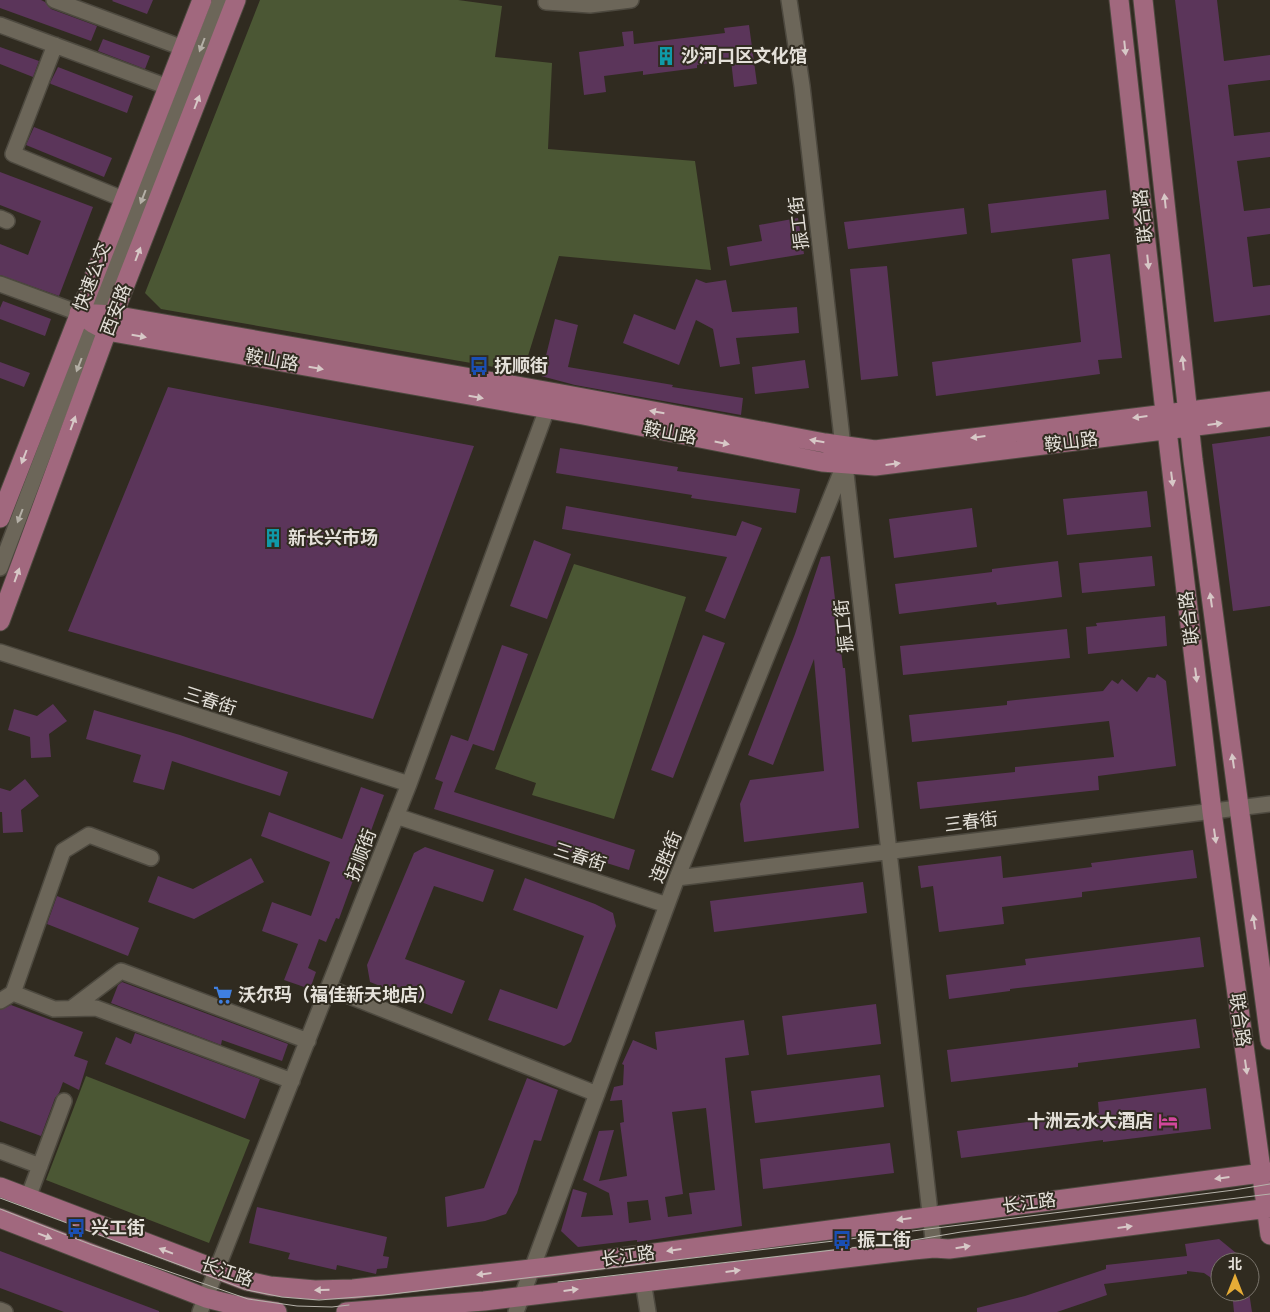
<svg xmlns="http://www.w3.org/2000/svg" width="1270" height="1312" font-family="Overpass,'Noto Sans SC',sans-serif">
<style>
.green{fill:#4b5734}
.building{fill:#5b355a;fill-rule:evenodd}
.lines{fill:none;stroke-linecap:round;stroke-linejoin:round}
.minor-casing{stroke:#4d493f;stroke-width:18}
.major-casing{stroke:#4d493f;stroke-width:21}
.minor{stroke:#6c6659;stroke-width:15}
.major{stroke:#a1687e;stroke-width:19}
.tram{stroke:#b6b2aa;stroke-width:1}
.oneway{fill:#b4afa6}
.oneway2{fill:#d7c8c7}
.labels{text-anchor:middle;stroke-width:4;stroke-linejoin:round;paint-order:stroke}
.poi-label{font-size:18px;font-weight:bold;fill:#e4e0d9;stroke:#302b20;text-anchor:start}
.street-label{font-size:18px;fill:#e4e0d9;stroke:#302b20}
</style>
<rect width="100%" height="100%" fill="#302b20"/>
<path class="green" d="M260 0H458L502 6 495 57 552 63 548 149 695 161 711 270 559 256 523 372 161 309 145 293Z
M574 564 686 597 614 819 532 795 536 783 495 769Z
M86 1076 250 1140 209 1243 46 1180Z"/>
<path class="building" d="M0 0H41L45 2 51 9 97 26 91 41 0 8Z
M113 0H153L147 14 112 1Z
M1175 0H1217L1224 61 1270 55V80L1228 85 1234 136 1270 132V157L1237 161 1244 211 1270 208V234L1247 237 1253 287 1270 285V315L1214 322Z
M749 25 757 84 734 87 731 60 697 65V68L643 75V71L604 76 606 92 584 95 579 52 624 46 622 32 633 31 634 44 725 33 724 28Z
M103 39 150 56 145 69 98 51Z
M0 47 39 61 33 77 0 64Z
M58 67 133 96 127 113 51 84 50 83Z
M34 127 112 158 104 177 26 145Z
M0 172 93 207 59 296 0 275V244L28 255 41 221 0 205Z
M1106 190 1109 219 991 233 988 204Z
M964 208 967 234 848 249 844 222Z
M798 218 804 254 730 266 727 247 762 241 759 225Z
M1110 254 1122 358 1098 360 1100 374 936 396 932 362 1081 342 1072 259Z
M887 266 898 376 861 380 850 269Z
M696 279 706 283 726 280 732 312 797 307 799 333 736 338 740 364 720 367 713 329 696 320 679 365 623 343 634 314 675 330Z
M3 301 51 319 45 336 0 319V308Z
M555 319 578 325 568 367 673 385 672 387 743 398 741 415 575 385 541 376Z
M805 360 809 388 755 394 752 367Z
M0 362 30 373 24 387 0 378Z
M168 387 474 446 373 719 68 631Z
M1270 436V606L1233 611 1212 444Z
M560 448 678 467 677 471 800 489 796 513 691 498 692 495 556 473Z
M1147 491 1151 527 1067 535 1063 499Z
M566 506 736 536 742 521 762 528 725 619 705 611 727 557 562 529Z
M972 508 977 547 894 558 889 519Z
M534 540 571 554 547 619 510 606Z
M830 556 843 668H845L859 828 744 842 740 804 750 780 824 771 814 659 773 765 748 755 795 634 821 557Z
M1152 556 1155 586 1082 593 1079 563Z
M1058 561 1062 597 997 605 996 602 899 614 895 584 992 572V569Z
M1165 616 1167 646 1088 654 1086 627 1097 626 1096 623Z
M1067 629 1070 658 903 675 900 646Z
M703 635 725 643 673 778 651 770Z
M502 645 528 654 494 751 473 744 454 792 635 850 629 870 434 809 443 782 435 779 451 735 468 741Z
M1157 674 1166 681 1176 766 1098 776 1099 790 920 809 917 782 1015 772V767L1114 757 1109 721 912 742 909 715 1007 705V701L1103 691 1112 680 1118 684 1122 679 1137 692 1148 677 1155 678Z
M53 704 67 721 49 734 51 757 31 758 30 737 8 730 14 709 37 716Z
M94 710 180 735 288 772 280 796 172 761 164 790 133 782 141 755 86 739Z
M25 779 39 796 21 810 23 832 3 833 2 812H0V788L10 791Z
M361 787 384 795 339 919 336 918 326 942 319 939 308 968 316 972 310 989 284 980 298 944 262 931 272 902 311 916 330 862 261 836 269 812 342 839Z
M425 847 494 870 483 902 434 886 405 959 465 981 452 1014 370 982 367 965 414 853Z
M1193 850 1197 878 1082 892V897L1002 907 1004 924 939 932 933 886 921 888 918 866 1001 856 1003 878 1092 867 1091 863Z
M251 858 264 882 194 919 148 902 158 876 193 889Z
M525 878 595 904 613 913 616 926 571 1042 564 1046 488 1020 500 989 557 1009 584 936 513 910Z
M863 882 867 913 714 932 710 901Z
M57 896 139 928 128 956 47 924Z
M1200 937 1204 967 1010 989V991L949 999 946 975 1026 965 1025 959Z
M122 982 288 1044 282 1061 222 1040 221 1045 111 1003 118 985Z
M876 1004 881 1044 787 1055 782 1016Z
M11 1005 83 1032 74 1056 88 1061 79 1090 63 1082 59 1093 55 1098 41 1136 0 1121V1010Z
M1196 1019 1200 1048 1078 1063V1067L951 1082 947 1050Z
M744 1020 749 1055 725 1058 742 1226 637 1242V1240L578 1247 561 1231 573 1189 587 1193 581 1217 613 1215 609 1193 583 1180 599 1131 614 1130 599 1181 627 1176 620 1123 624 1122 622 1100 610 1101 614 1087 623 1085 624 1065 622 1064 633 1040 657 1050 655 1032ZM706 1108 715 1190 689 1193 692 1214 668 1217 665 1197 683 1194 672 1112ZM648 1200 651 1220 629 1223 627 1202Z
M135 1033 260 1079 245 1119 105 1064 116 1037 131 1044Z
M880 1075 884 1107 755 1123 751 1091Z
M527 1078 558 1090 541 1141 534 1140 517 1193 506 1214 485 1221 447 1227 445 1197 484 1188Z
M1206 1088 1211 1129 1103 1142V1140L961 1158 957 1131 1099 1113 1098 1102Z
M890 1143 894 1173 763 1189 760 1159Z
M257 1207 387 1237 383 1256 389 1257 387 1268 377 1269 376 1274 337 1265 336 1270 288 1259 290 1253 249 1243Z
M1219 1239 1247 1262H1220V1284L1204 1273 1187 1271V1274L1104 1284 1107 1295 1057 1312H977V1308L1025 1296 1106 1269V1265L1187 1256 1185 1244Z
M0 1251 159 1311V1312H64L0 1288Z
M1232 1292H1249L1252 1312H1234Z"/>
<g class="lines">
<g class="minor-casing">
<path id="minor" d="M54 0 183 48
M789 0 802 86 934 1248
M546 2 590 5 631 0
M0 25 168 87
M55 45 13 154 123 199
M0 218 7 221
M0 284 79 313
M0 568 97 313 220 0
M0 652 409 784
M396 816 667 905
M677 878 1270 804
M329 988 597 1094
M13 993 63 851 89 835 151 858
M0 1001 13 993 54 1009 96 1008 292 1081
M72 1008 121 971 308 1041
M0 1151 40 1166
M28 1198 64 1101
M643 1281 648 1312
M0 1310 5 1312
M200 1312 409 784 547 409
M516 1312 677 878 844 465"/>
</g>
<g class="major-casing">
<path id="major" d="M1119 0 1167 430 1212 812 1270 1235
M1143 0 1193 460 1270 1040
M79 313 94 324 107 331 583 415 822 462 875 466 1270 417
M79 313 113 315 562 394 825 443 875 450 1270 401
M0 518 202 0
M0 621 107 331 236 0
M0 1187 247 1281 270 1286 315 1290 353 1289 548 1267 1270 1172
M0 1218 206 1298 234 1305 277 1312
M346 1312 484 1301 913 1250 934 1248 949 1249 1270 1208"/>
</g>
<use href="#minor" class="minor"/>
<use href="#major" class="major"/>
<path class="tram" d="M0 1198 247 1290 282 1297 319 1300 384 1295 842 1240 1234 1190 1270 1184
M0 1209 92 1245 248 1299 297 1306 332 1307 349 1305
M558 1282 902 1242 961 1232 1270 1194"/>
</g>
<defs><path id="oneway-solid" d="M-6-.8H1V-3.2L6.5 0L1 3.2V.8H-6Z" transform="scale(1.25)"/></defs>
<g class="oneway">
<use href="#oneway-solid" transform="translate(202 45) rotate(111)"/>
<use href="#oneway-solid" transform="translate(143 197) rotate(111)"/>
<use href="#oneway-solid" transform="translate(79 365) rotate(111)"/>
<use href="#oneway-solid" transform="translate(20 516) rotate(111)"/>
</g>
<g class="oneway2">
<use href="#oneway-solid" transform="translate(1125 48) rotate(84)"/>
<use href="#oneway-solid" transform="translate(197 102) rotate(-69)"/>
<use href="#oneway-solid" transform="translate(1165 201) rotate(-96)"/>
<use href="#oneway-solid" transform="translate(138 254) rotate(-69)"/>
<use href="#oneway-solid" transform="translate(1148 262) rotate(84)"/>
<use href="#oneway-solid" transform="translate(139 336) rotate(10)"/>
<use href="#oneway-solid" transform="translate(1183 363) rotate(-96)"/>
<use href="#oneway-solid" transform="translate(316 368) rotate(10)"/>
<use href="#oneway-solid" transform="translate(476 397) rotate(10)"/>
<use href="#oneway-solid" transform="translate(657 412) rotate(-170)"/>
<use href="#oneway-solid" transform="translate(1140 417) rotate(173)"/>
<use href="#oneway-solid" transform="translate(73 423) rotate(-70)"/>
<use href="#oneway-solid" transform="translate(1215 424) rotate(-7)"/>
<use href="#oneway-solid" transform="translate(978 437) rotate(173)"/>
<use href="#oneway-solid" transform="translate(817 441) rotate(-170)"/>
<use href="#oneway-solid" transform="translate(722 443) rotate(11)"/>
<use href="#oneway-solid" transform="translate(24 457) rotate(111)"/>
<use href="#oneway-solid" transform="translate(893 464) rotate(-7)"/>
<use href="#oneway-solid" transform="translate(1172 479) rotate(83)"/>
<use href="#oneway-solid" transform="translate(17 575) rotate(-70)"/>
<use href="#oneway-solid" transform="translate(1211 600) rotate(-98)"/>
<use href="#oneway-solid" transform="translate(1196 675) rotate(83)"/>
<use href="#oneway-solid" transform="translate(1233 761) rotate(-98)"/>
<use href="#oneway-solid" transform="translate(1215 836) rotate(82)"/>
<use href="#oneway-solid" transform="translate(1254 922) rotate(-98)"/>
<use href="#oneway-solid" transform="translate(1246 1067) rotate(82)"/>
<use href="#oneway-solid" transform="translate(1222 1178) rotate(173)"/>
<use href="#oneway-solid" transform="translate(904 1219) rotate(172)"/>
<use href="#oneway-solid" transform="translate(1125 1227) rotate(-7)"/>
<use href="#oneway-solid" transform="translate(45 1236) rotate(21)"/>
<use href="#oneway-solid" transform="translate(963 1247) rotate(-9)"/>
<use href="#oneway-solid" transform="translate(674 1250) rotate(172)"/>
<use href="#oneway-solid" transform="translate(166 1251) rotate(-159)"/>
<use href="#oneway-solid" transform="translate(733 1271) rotate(-7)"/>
<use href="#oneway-solid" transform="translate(484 1274) rotate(173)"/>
<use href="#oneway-solid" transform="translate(322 1290) rotate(178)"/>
<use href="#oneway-solid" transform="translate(571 1290) rotate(-7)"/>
</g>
<defs>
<g id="building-bare" transform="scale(1.5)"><path d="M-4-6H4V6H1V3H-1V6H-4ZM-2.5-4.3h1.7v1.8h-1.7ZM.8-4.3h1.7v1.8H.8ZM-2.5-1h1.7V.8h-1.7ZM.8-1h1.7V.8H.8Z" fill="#0f9aa8" stroke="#302b20" stroke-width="2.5" paint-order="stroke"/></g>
<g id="bus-bare" transform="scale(1.5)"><path d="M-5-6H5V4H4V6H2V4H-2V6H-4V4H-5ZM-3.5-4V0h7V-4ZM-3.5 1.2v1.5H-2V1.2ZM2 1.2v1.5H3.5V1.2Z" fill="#1a4fb4" stroke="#302b20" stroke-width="2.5" paint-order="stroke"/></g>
<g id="supermarket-bare" transform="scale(1.5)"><path d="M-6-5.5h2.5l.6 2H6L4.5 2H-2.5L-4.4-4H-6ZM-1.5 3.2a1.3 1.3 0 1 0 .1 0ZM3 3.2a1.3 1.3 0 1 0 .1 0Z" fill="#3f7fe0" stroke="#302b20" stroke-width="2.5" paint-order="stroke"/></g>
<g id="hotel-bare" transform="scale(1.5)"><path d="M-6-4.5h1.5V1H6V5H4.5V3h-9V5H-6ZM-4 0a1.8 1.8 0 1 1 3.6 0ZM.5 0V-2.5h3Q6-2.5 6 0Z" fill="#d1479c" stroke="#302b20" stroke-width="2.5" paint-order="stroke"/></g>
</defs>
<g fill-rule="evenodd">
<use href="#building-bare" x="666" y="56"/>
<use href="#bus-bare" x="479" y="366"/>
<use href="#building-bare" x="273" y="538"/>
<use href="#supermarket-bare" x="223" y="995"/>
<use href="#hotel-bare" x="1168" y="1121"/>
<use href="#bus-bare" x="76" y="1228"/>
<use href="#bus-bare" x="842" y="1240"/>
</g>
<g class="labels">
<g class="poi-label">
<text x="681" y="62">沙河口区文化馆</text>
<text x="494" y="372">抚顺街</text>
<text x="288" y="544">新长兴市场</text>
<text x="238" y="1001">沃尔玛（福佳新天地店）</text>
<text x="1153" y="1127" text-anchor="end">十洲云水大酒店</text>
<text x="91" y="1234">兴工街</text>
<text x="857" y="1246">振工街</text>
</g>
<g class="street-label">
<text transform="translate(1143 216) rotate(-96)" y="6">联合路</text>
<text transform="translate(799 223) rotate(-97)" y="6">振工街</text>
<text transform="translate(92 277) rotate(-69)" y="6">快速公交</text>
<text transform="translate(116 310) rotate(-69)" y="6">西安路</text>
<text transform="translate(272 360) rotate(10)" y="6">鞍山路</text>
<text transform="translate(670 433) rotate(11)" y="6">鞍山路</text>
<text transform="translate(1071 442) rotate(-7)" y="6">鞍山路</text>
<text transform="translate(1189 618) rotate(-97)" y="6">联合路</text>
<text transform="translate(844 626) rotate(-96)" y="6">振工街</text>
<text transform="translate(210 701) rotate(18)" y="6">三春街</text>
<text transform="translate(971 822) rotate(-7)" y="6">三春街</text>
<text transform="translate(361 855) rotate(-69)" y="6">抚顺街</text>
<text transform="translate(580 857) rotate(18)" y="6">三春街</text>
<text transform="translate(666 857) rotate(-68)" y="6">连胜街</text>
<text transform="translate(1240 1020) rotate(82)" y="6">联合路</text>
<text transform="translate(1029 1203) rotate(-7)" y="6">长江路</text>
<text transform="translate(628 1256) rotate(-8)" y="6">长江路</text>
<text transform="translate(227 1272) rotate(19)" y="6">长江路</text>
</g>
</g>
<g transform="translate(1235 1277)"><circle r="24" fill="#302b20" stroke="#78736a"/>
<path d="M0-4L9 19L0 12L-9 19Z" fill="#e6ac36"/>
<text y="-8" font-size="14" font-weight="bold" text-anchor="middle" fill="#e4e0d9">北</text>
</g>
</svg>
